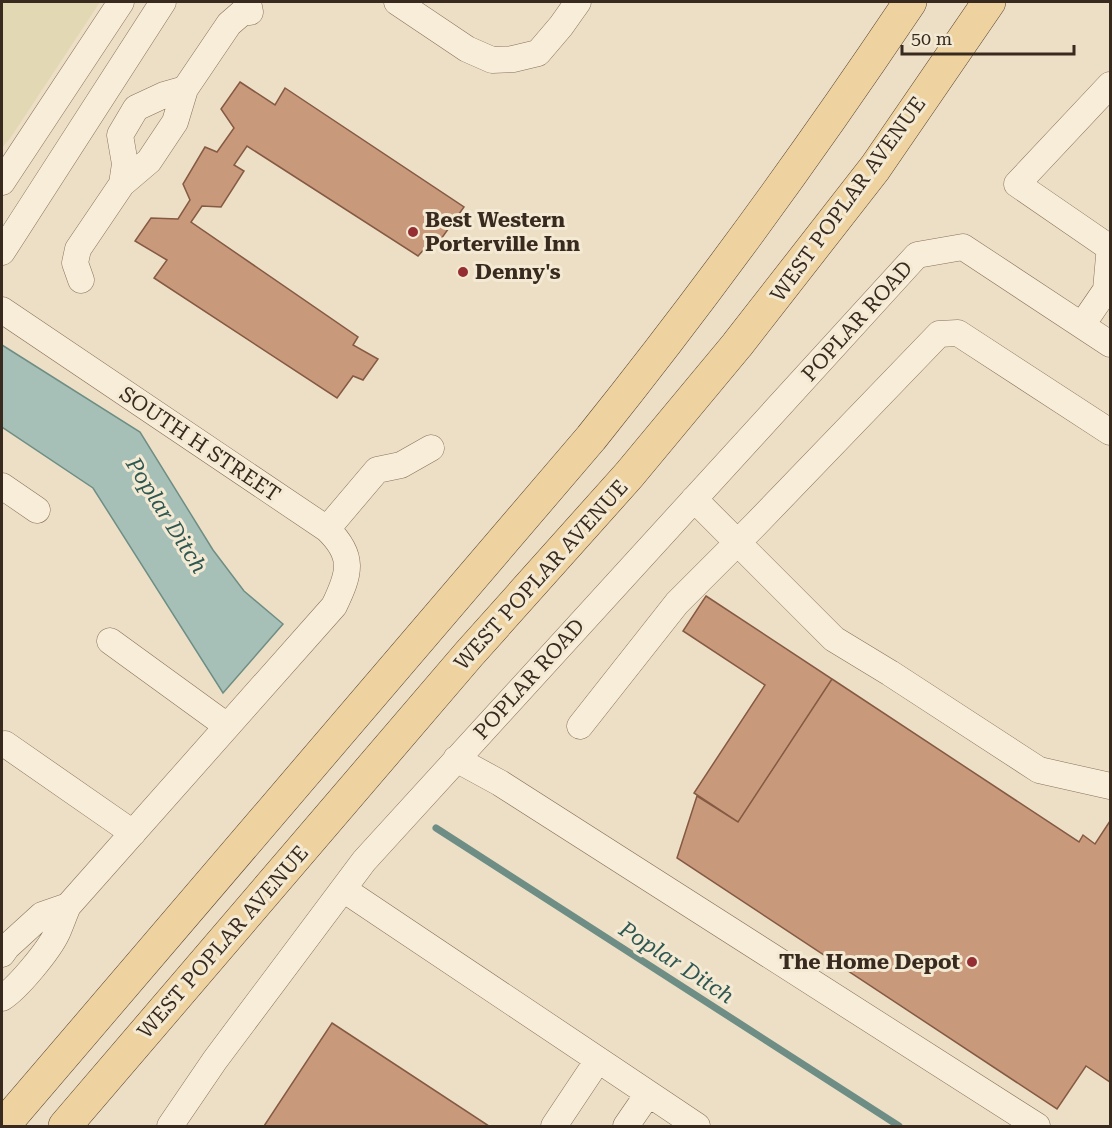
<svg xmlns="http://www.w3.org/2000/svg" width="1112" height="1128" font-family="'Roboto Serif',serif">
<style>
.farmland{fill:#e2d8b3}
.water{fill:#a7c0b7;stroke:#6e8e85;stroke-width:1.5}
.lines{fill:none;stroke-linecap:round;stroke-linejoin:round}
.stream{stroke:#6e8e85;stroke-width:7}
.building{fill:#c9997c;stroke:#855a42;stroke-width:1.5}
.minor-casing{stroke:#87715c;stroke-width:27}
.major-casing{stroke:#553f30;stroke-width:34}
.minor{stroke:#f8edd8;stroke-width:26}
.major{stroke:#eed29f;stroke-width:33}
.poi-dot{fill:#942e33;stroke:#f4ead4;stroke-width:2}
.labels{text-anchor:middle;stroke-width:6;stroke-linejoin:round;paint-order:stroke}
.street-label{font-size:21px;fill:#382a1f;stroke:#f4ead4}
.poi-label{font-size:21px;font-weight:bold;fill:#382a1f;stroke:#f4ead4;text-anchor:start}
.water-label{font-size:22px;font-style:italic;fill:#2f5752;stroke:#f4ead4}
</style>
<rect width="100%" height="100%" fill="#eddfc5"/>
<path class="farmland" d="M2 2H100L11 137 2 148Z"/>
<path class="water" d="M2 345 140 432 213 550 244 591 283 624 223 693 93 488 2 427Z"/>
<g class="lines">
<path class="stream" d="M436 828 899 1126"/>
</g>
<path class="building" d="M240 82 275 105 285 88 464 207 436 246H427L418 256 247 146 234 165 244 171 221 207 202 206 191 222 358 337 353 345 378 359 363 380 353 376 337 398 154 278 167 260 135 241 151 218 178 219 190 200 183 184 205 147 217 152 234 128 221 109Z
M706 596 832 679 738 822 694 793 765 685 683 631Z
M832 679 1079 842 1083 835 1095 844 1110 821V1082L1086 1066 1057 1109 677 858 697 796 738 822Z
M332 1023 489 1126H264Z"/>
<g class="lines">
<g class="minor-casing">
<path id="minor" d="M397 2 467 49 492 60 513 59 538 53 561 26 578 2
M1110 85 1017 184 1110 248
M2 182 121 2
M122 184 149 161 175 122 185 89
M2 252 163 2
M81 280 75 263 78 249 122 184 125 164 120 135 136 108 164 95 185 89 229 24 244 11 250 12 248 2
M2 310 327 529C355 556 350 573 334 606L68 906C64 915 61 924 57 933 49 950 18 988 2 998
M1082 325 1106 290 1110 245
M2 486 37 510
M694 499 834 639 890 673 1039 770 1110 786
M327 529 377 470 401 465 431 448
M110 641 227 726
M580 726 677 603 755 525 939 334 958 333 1110 432
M5 744 133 833
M456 759 500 783 1037 1126
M343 889 697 1126
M2 954 7 947 42 915 68 906
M170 1126 215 1060 364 861 917 255 963 247 1110 344
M554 1126 598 1060
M626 1126 648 1094"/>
</g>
<g class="major-casing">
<path id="major" d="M3 1126 591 438C704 297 810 151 910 2
M65 1126 469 654 629 475 737 345 875 168 989 2"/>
</g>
<use href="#minor" class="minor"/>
<use href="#major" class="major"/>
</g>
<g class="poi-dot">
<circle cx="413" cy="232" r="6"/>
<circle cx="463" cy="272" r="6"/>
<circle cx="972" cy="962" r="6"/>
</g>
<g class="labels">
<g class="street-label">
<text transform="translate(848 199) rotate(-54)" y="7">WEST POPLAR AVENUE</text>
<text transform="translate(857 321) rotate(-48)" y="7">POPLAR ROAD</text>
<text transform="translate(200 444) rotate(34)" y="7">SOUTH H STREET</text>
<text transform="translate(541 575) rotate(-48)" y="7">WEST POPLAR AVENUE</text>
<text transform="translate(529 679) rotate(-48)" y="7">POPLAR ROAD</text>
<text transform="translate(223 942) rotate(-49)" y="7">WEST POPLAR AVENUE</text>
</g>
<g class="poi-label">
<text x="425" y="227">Best Western<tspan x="425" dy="24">Porterville Inn</tspan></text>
<text x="475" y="279">Denny's</text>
<text x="960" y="969" text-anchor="end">The Home Depot</text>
</g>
<g class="water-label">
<text transform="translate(167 515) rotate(58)" y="8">Poplar Ditch</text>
<text transform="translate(677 962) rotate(33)" y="8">Poplar Ditch</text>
</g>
</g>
<rect width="1112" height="1128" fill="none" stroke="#382a1f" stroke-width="6"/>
<path d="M902 45v9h172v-9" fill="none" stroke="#382a1f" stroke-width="3"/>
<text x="911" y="45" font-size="18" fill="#382a1f" stroke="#f4ead4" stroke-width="4.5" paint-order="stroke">50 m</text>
</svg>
